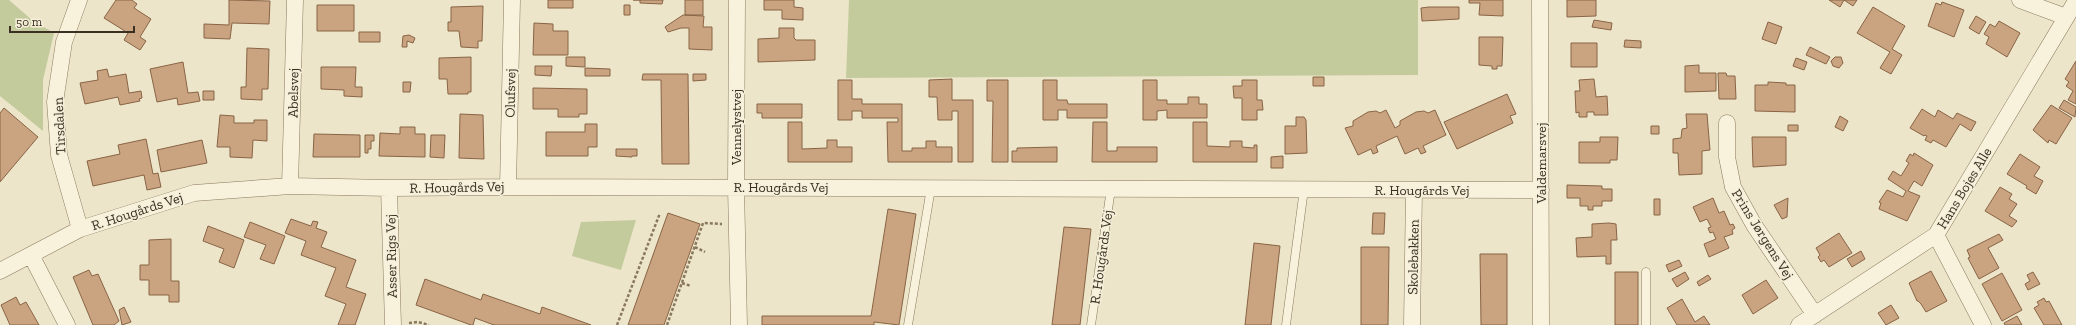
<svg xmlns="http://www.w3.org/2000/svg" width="2076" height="325" font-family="'Zilla Slab',serif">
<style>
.green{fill:#c3cb9d}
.building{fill:#caa481;stroke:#886445}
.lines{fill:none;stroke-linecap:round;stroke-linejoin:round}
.service-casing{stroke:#89785e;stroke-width:9}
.minor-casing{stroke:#89785e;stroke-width:17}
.path{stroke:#89785e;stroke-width:2.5;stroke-dasharray:3 2;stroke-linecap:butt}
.service{stroke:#f8f2dd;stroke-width:8}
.minor{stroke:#f8f2dd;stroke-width:16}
.labels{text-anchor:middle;stroke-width:3;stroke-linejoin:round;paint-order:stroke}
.street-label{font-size:14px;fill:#3a2f21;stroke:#f5efd9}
</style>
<rect width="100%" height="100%" fill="#ede5c9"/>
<path class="green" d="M0 0H9L32 20 54 33 43 80V131L0 96Z
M849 0H1418V75L846 78Z
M636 220 621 270 572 256 581 222Z"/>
<path class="building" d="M116 0H132L137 4 134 8 151 19 140 37 146 41 140 50 124 40 128 33 104 18Z
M229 0 270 1 269 24 232 23 230 39 204 38V24L229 25Z
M548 0H573V8H548Z
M633 0H663L662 4 640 3V0Z
M685 0H703V15H685Z
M764 0H794V7L803 8V20L782 19V10H764Z
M1469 0H1503V16L1479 15 1480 3H1469Z
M1567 0H1596V16L1567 17Z
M1829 0H1857L1853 6 1844 0 1840 7Z
M1942 2 1964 10 1954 37 1928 26 1936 3 1941 5Z
M317 5H354V31H317Z
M624 5H630V15H624Z
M483 6 482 41H478V48L461 47 459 31H448V22H451V7Z
M1429 7H1459V19L1422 21 1421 8Z
M1873 7 1905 26 1892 49 1902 55 1891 74 1880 68 1890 52 1857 33Z
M683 15 704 16 703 27H712V50L689 49V28H681L668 32 665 27Z
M1976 16 1986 22 1979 34 1969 28Z
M1594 20 1612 23 1611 30 1592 27Z
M1999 21 2020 33 2007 57 1986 44 1989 37 1984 34 1990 24 1995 27Z
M1768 22 1782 27 1776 44 1762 39Z
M534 23 553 24V31H568V55H533Z
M779 28H794V38L796 40H815V60L758 62V39L779 38Z
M359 32H380V42H359Z
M409 35 415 38 413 43 407 41V47H402L403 36Z
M1479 37H1503L1502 66H1497V69H1492V66L1479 65Z
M1625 40 1641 41V48L1624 47Z
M1571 43H1597V67H1571Z
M1810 47 1830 57 1826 64 1806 55Z
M247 48 269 49 268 89H262V100L241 99V87H246Z
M471 57V92H468V94H448L447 79H439V58Z
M566 57H585V67L566 66Z
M1835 57H1841L1843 63 1839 68 1833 66 1831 61Z
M1796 58 1807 62 1804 70 1793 66Z
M2076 61V104L2068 100 2073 91 2066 86 2069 82 2065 79Z
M183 62 188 93 198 92 200 101 178 105 177 98 157 102 150 69Z
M1699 65V73H1716V91L1685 92V66Z
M535 66H552L551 76 535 75Z
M321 67H356L355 87H362V97L344 96V90L321 89Z
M585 68 610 69V76H585Z
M107 69 109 77 126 74 129 93 141 91 142 98 139 99 140 101 120 105 118 97 85 104 80 83 98 80 97 71Z
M1718 73H1726L1727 76H1735L1736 99H1719Z
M643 74H688L689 164H662L661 80H642Z
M693 74H706V80L693 81Z
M1313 77H1324V86H1313Z
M952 79V100H973V162H958V111H952V120H938L937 97H929V80Z
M1594 79 1596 97 1607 96 1608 115H1594V112H1587V117H1579V112L1576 113 1575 91H1580L1579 80Z
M838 80H852V99H862V104H902V151H912V148H926V141H936V147H952V162H888L887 122H898V118H862V111H852V120H838Z
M987 80H1008V162H992L993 101H987Z
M1043 80H1057V100H1067L1068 104H1107V118H1067V110H1058V120H1043Z
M1143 80H1157V100H1167V104H1188V97H1199V104H1207V118H1167V110L1157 111V120H1143Z
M1242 80H1257V100H1262L1263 110H1257V120H1242V98H1234L1233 86H1242Z
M403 82H411L410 92H403Z
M1768 82 1786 83V85H1795V112L1755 111V85H1768Z
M533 88 587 89V114H579V117H558V109H533Z
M203 91H214V100H203Z
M1507 94 1516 114 1510 116 1513 123 1457 149 1444 122Z
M2064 100 2076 107 2075 117 2059 108Z
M757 104H802V118H762V113H757Z
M2051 105 2072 118 2056 144 2049 140 2048 143 2033 130Z
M4 108 38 137 0 182V113Z
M1922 109 1935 117 1938 110 1953 119 1957 113 1976 122 1971 131 1960 124 1946 147 1933 140 1931 143 1925 140 1927 136 1925 135 1924 136 1910 128Z
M1386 110 1395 128 1400 125V121L1416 112 1424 111 1428 113 1435 110 1446 135 1423 146 1426 152 1421 154 1418 148 1405 154 1397 136 1376 146 1378 152 1373 154 1371 149 1358 155 1345 128 1353 126V121L1368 112 1376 111 1380 113Z
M460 114 483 115 484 159 459 158Z
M1686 114H1707L1710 150 1702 151V174L1679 175 1678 153H1673V139L1681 138 1682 129 1687 128Z
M220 115 234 116V123H254V120H267V141L253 140 252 158 230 157V147H217Z
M1840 116 1848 121 1843 131 1835 127Z
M1296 117H1304L1306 120 1307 153 1285 154V126H1296Z
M788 122H802V149L827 148V140H837V147H852V162H788Z
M1093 122H1107V151H1117V147H1157V162H1092Z
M1193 122H1207V146L1230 147V141H1242V147L1254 148V145H1257V162H1193Z
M585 124H597V147H588V156H546V132H585Z
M1788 125H1798V131H1788Z
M1651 126H1659V134H1651Z
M400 127H415V134H425V157L379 156 380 133 400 134Z
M314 134 360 135V157H313Z
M365 135H374V141H371V149H368V153H365Z
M431 135H445L444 158 430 157Z
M1600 137H1618L1617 160H1610V163H1579V142H1600Z
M1752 137H1786V165L1753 167Z
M146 139 153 174 158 173 161 187 147 190 144 175 93 186 87 161 120 154 118 145Z
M202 140 207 163 161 172 157 150Z
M1057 147V162H1012V151H1017V148Z
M616 149H637V156H632V157L616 156Z
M1914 153 1933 165 1922 186 1914 181 1908 191 1920 196 1907 221 1879 209 1881 203 1879 202 1887 190 1903 197 1906 191 1888 179 1893 171 1901 176 1909 163 1906 161 1910 154 1913 156Z
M2020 154 2040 167 2034 176 2043 181 2036 194 2026 188 2027 186 2007 174Z
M1283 156V168H1271V157Z
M1567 185 1602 186V189H1612V201H1602V206H1593V210H1588V206H1580V198H1567Z
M2000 187 2012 194 2009 199 2017 204 2009 216 2017 221 2012 227 1985 211Z
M1713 198 1719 213 1724 211 1730 225 1733 224 1735 228 1732 230 1733 234 1724 237 1729 248 1709 257 1704 244 1716 239 1713 232 1710 233 1708 228 1711 227 1707 219 1700 222 1693 207Z
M1788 198 1787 217 1782 219 1774 205Z
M1654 199H1660V215H1654Z
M888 209 916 214 899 325 874 322V325H762V316H871Z
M668 213 700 224 664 325H628Z
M1373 213H1385L1384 234H1372Z
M291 219 311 226 313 221 318 222 316 228 327 232 321 247 356 260 346 287 366 294 355 325H338L346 304 325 296 336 268 301 255 306 241 285 233Z
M250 222 285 236 274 264 260 259 266 245 244 237Z
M1609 223 1616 224 1617 240H1611V264H1606V256L1577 257 1576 238 1592 237V224Z
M208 226 244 240 234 268 219 262 224 249 203 241Z
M1064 227 1091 229 1080 325H1052Z
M1839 233 1852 253 1829 267 1824 260 1821 262 1818 257 1820 255 1816 248Z
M1999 234 2003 240 1988 248 1999 268 1979 279 1968 258 1970 257 1967 250Z
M171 239V281H179V302H169V295H149V280H140V265H149V240Z
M1254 243 1280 246 1271 325H1245Z
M1361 247H1389L1388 325H1361Z
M1861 251 1865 259 1852 267 1847 259Z
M1480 254H1507V325H1481Z
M1679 260 1682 266 1669 272 1666 265Z
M89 270 92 276 98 274 119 321 114 325H93L73 277Z
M1931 271 1947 301 1926 312 1921 304 1918 301H1917L1909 283Z
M1615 272H1638V325H1615Z
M1685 272 1689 279 1677 287 1672 279Z
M2033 272 2040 284 2028 290 2025 284 2030 281 2027 275Z
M2002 273 2022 310 2002 321 1982 284Z
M1708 275 1711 279 1699 286 1697 282Z
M425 279 481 300 483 294 540 314 542 307 591 325H494L475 318 473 325H471L416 305Z
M1766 280 1778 298 1753 314 1742 295Z
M16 297 20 305 26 302 39 325H10L1 305Z
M2044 298 2046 302 2049 301 2062 325H2044L2034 308 2039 305 2037 302Z
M1682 299 1695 322 1704 316 1710 325H1677L1667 308Z
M1891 305 1899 318 1886 325 1878 313Z
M124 307 131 322 122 325 119 310Z
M2017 316 2022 325H2005L2004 323Z"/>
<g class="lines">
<g class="service-casing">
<path id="service" d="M1646 272V325
M908 325 931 188
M1091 325 1111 189
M1286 325 1304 189"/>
</g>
<g class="minor-casing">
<path id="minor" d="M79 0 64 42 55 102 59 155 80 229
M737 0 736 187 739 325
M1540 0 1541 325
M2020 0 2066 17
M1727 123V157L1733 187 1754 225 1815 315
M290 186 295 0
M508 187 512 0
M389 188 393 325
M1936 235 1983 325
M31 255 67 325
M0 271 80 229 194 193 290 186 389 188 508 187 1541 190
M1412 325 1414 190
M1799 325 1936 235 2076 1"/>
</g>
<path class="path" d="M695 247 705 252
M682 283 691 286
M409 323 418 322 429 325
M617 325 660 213
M667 325 703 223 722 224"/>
<use href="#service" class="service"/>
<use href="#minor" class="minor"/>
</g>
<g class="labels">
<g class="street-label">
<text transform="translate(293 93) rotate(-89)" y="5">Abelsvej</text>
<text transform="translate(510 93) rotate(-89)" y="5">Olufsvej</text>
<text transform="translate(59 126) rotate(-93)" y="5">Tirsdalen</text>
<text transform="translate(736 127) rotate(-90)" y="5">Vennelystvej</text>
<text transform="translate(1541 163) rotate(-90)" y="5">Valdemarsvej</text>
<text transform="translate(457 187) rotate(-1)" y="5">R. Hougårds Vej</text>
<text x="781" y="192">R. Hougårds Vej</text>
<text transform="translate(1964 188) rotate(-59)" y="5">Hans Bojes Alle</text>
<text x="1422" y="195">R. Hougårds Vej</text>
<text transform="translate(137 211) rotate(-18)" y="5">R. Hougårds Vej</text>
<text transform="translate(1763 234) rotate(58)" y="5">Prins Jørgens Vej</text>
<text transform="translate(391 256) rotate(-91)" y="5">Asser Rigs Vej</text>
<text transform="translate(1101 257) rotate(-82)" y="5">R. Hougårds Vej</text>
<text transform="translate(1413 257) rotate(-89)" y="5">Skolebakken</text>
</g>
</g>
<path d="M10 26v6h124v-6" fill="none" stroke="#3a2f21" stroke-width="2"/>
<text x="16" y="26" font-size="12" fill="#3a2f21" stroke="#f5efd9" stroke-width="3" paint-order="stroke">50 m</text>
</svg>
